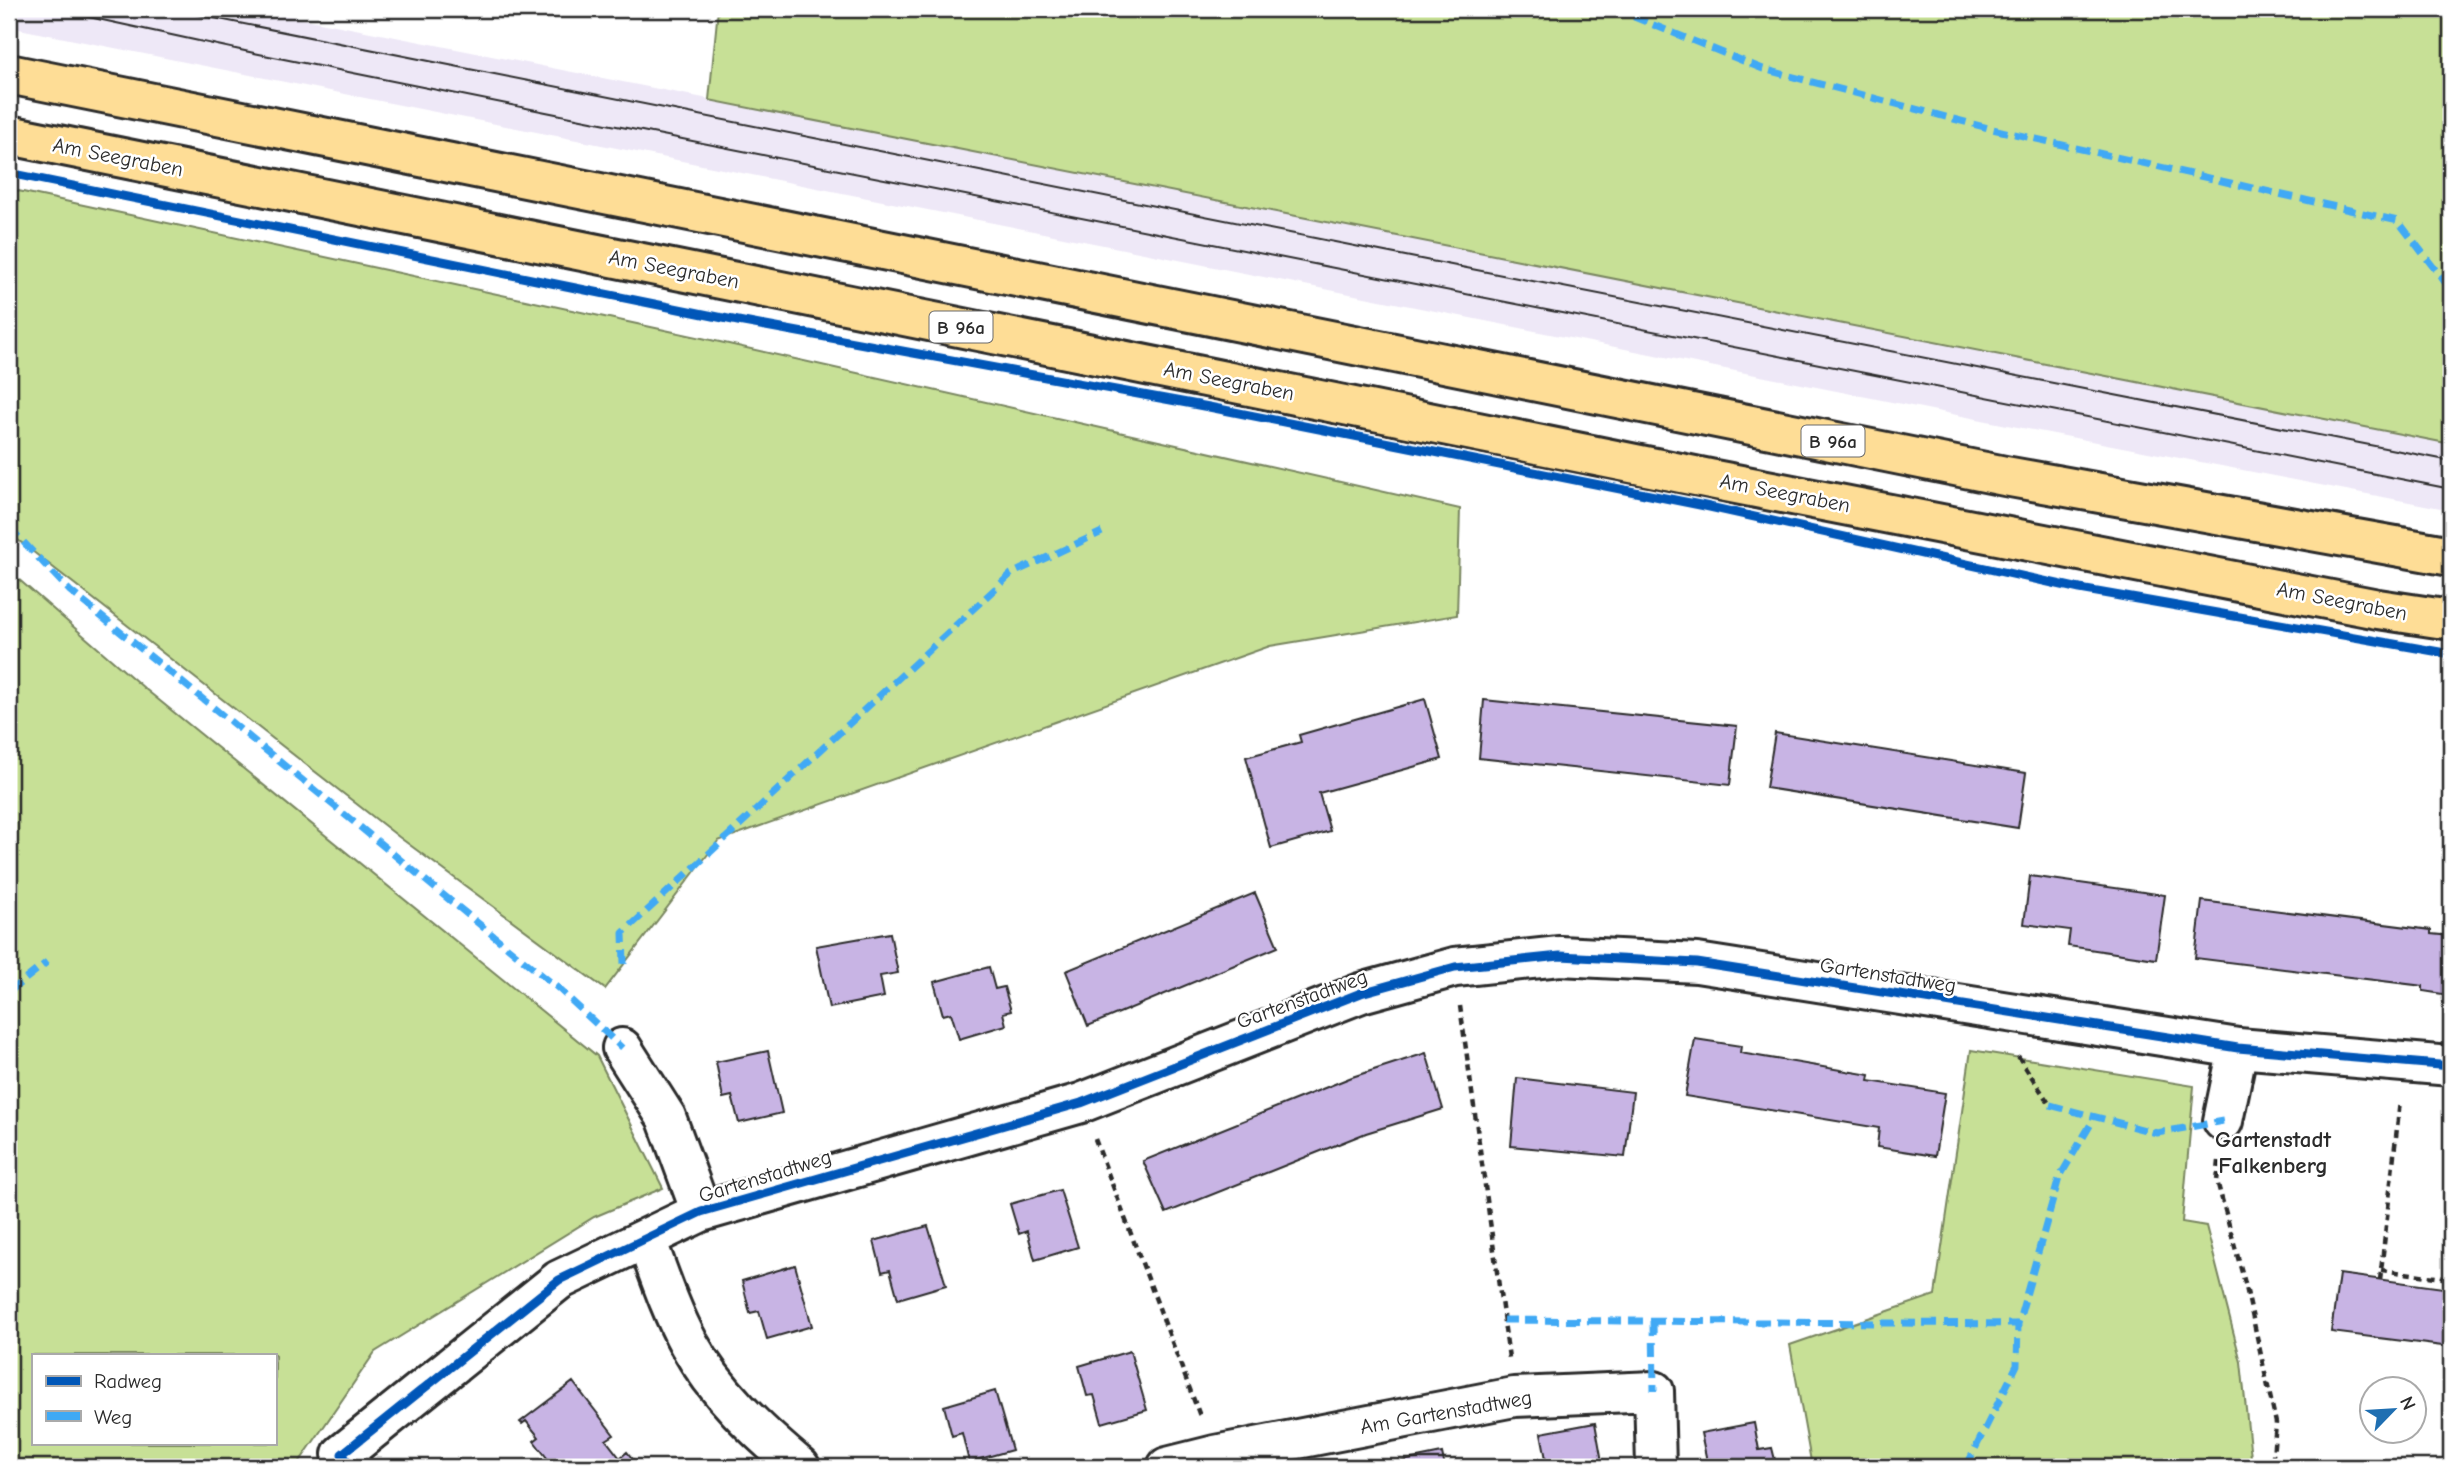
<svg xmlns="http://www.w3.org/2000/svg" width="2460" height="1476" font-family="'Comic Neue',sans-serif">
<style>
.built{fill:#eee8f7}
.green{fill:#c7e096;stroke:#798660;stroke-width:2;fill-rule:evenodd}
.building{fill:#c8b4e4;stroke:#2b2b2b;stroke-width:2}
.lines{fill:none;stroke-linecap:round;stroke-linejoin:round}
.minor-casing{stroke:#2b2b2b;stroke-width:44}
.major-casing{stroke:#2b2b2b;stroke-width:44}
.path{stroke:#2b2b2b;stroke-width:4.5;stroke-dasharray:7 5;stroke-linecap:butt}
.minor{stroke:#fff;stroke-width:38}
.major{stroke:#fedd96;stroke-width:38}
.tram{stroke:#2b2b2b;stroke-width:2}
.quiet{stroke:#3fa9f5;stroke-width:7;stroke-dasharray:14 7;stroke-linecap:butt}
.cycleway-casing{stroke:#fff;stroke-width:13}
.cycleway{stroke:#0057b8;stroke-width:9}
.labels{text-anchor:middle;stroke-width:5;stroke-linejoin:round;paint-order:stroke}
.shield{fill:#fff;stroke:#6b6b6b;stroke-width:2}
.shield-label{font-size:19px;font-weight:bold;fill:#2b2b2b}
.street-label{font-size:21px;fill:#2b2b2b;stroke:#fff}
.neighbourhood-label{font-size:23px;font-weight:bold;fill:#2b2b2b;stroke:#fff}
</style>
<rect width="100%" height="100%" fill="#fff"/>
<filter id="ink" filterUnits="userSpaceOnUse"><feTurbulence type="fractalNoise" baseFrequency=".0143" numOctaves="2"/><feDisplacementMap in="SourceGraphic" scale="14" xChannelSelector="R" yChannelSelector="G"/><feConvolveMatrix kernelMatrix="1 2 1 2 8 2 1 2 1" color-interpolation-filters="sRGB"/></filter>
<g filter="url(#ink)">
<path class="built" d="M9 9H254L2451 444V510L2007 425 9 27Z"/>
<path class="green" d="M718 9H2451V444L709 100Z
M9 189 702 338 1460 509 1457 615 1270 646 718 841 605 989 399 837 9 533Z
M9 571 144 688 597 1056 663 1188 594 1217 375 1352 296 1467H9ZM33 1355H275V1443H33Z
M1971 1050 2194 1086 2182 1222 2206 1226 2241 1362 2252 1467H1812L1790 1345 1935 1295Z"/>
<path class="building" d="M1425 699 1442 759 1319 793 1330 831 1271 848 1246 757 1301 742 1299 735Z
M1484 700 1737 726 1730 785 1479 758Z
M1775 733 2026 773 2018 828 1766 788Z
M2030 876 2165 895 2156 959 2068 946 2070 930 2024 924Z
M1255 893 1278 947 1088 1026 1066 971Z
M2202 901 2431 930V934L2451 936 2449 995 2423 991V986L2195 958Z
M890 933 898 973 880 976 884 997 829 1008 816 946Z
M989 967 995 989 1004 987 1011 1011 1003 1013 1006 1025 959 1039 951 1013 943 1015 934 982Z
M1695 1039 1741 1046 1740 1053 1870 1075 1869 1081 1945 1093 1935 1156 1877 1147 1879 1128 1685 1096Z
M768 1051 782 1113 739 1123 732 1096 723 1098 716 1062Z
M1426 1053 1443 1109 1366 1133 1166 1213 1143 1161 1352 1077Z
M1517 1078 1633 1092 1625 1157 1511 1146Z
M1060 1190 1078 1247 1035 1260 1027 1231 1019 1234 1010 1204Z
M928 1226 946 1285 898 1299 890 1270 882 1272 874 1241Z
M795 1265 812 1326 767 1339 759 1311 750 1313 742 1281Z
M2339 1274 2451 1289V1347L2331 1332Z
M1130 1351 1147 1410 1102 1423 1094 1395 1087 1396 1079 1366Z
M573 1382 614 1435 606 1440 620 1458 627 1452 639 1467H554L534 1441 539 1437 526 1421 522 1424 520 1422Z
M995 1391 1012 1450 969 1462 962 1433 952 1436 944 1406Z
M1595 1423 1603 1467H1555L1554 1463 1547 1464 1541 1433Z
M1754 1423 1759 1450 1772 1448 1775 1460 1761 1462 1762 1467 1708 1466 1701 1433Z
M1442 1453 1445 1467H1389L1388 1464Z"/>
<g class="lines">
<g class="minor-casing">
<path id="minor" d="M622 1048 666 1117 701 1212
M2223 1121 2238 1048
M646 1239C659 1274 671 1311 689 1344 716 1393 758 1432 800 1467
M352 1467 342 1454 559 1280 701 1212 1081 1103 1361 993 1455 967 1560 956 1697 963 2238 1048 2451 1066
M1167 1467 1215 1455 1514 1397 1654 1391 1656 1467"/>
</g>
<g class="major-casing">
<path id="major" d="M9 74 2005 476 2451 556
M9 135 1710 479 2378 609 2451 620"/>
</g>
<path class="path" d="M1460 1006 1509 1358
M2018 1056 2050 1105
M1095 1139 1200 1416
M2219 1161 2217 1181 2246 1287 2276 1423 2272 1467
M2381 1270 2451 1279
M2380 1280 2400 1101"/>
<use href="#minor" class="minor"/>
<use href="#major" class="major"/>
<path class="tram" d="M52 9 254 53 556 114 2451 489
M169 9 1385 252 2451 461"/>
<path class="quiet" d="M1614 9 1763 69 1988 128 2398 221 2451 290
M9 527 70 591 559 989 622 1048
M624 964 623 933 1011 574 1102 532
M9 992 47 962
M2050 1105 2157 1133 2223 1121
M1503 1320 2018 1324 2059 1178 2095 1117
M1653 1321 1654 1391
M1966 1467 2017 1365 2018 1324"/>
<g class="cycleway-casing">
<path id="cycleway" d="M9 173 738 321 1209 407 1705 506 2080 589 2451 654
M352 1467 342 1454 559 1280 701 1212 1081 1103 1361 993 1455 967 1560 956 1697 963 2238 1048 2451 1066"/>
</g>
<use href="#cycleway" class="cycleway"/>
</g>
</g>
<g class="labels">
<g class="shield">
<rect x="929.5" y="311.5" width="63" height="31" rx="5"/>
<rect x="1801.5" y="425.5" width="63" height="31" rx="5"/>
</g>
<g class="shield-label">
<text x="961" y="334">B 96a</text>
<text x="1833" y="448">B 96a</text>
</g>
<g class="street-label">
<text transform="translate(118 157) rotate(11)" y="7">Am Seegraben</text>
<text transform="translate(674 269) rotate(11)" y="7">Am Seegraben</text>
<text transform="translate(1229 381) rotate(11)" y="7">Am Seegraben</text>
<text transform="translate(1785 493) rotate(11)" y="7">Am Seegraben</text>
<text transform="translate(2342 601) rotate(11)" y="7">Am Seegraben</text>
<text transform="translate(1888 975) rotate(9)" y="7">Gartenstadtweg</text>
<text transform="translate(1302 999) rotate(-20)" y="7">Gartenstadtweg</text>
<text transform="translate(765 1176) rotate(-17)" y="7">Gartenstadtweg</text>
<text transform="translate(1446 1412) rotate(-10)" y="7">Am Gartenstadtweg</text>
</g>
<g class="neighbourhood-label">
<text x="2273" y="1147">Gartenstadt<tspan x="2273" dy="26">Falkenberg</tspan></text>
</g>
</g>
<rect width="2460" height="1476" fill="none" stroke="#fff" stroke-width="35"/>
<rect x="18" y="18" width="2425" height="1441" fill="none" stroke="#2b2b2b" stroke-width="2.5" filter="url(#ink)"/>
<rect x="32" y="1354" width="245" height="91" fill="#ffffff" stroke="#aaaaaa" stroke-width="2"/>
<rect x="46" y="1376" width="35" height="10" fill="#0057b8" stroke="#aaaaaa" stroke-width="2"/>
<text x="94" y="1388" font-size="21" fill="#2b2b2b">Radweg</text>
<rect x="46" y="1411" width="35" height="10" fill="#3fa9f5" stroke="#aaaaaa" stroke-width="2"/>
<text x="94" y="1424" font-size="21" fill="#2b2b2b">Weg</text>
<g transform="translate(2393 1410) rotate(65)"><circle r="33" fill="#ffffff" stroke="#aaaaaa" stroke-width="2"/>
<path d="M0-5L12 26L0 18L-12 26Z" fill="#1f6fb2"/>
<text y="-10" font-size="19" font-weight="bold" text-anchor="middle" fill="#2b2b2b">N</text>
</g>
</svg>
